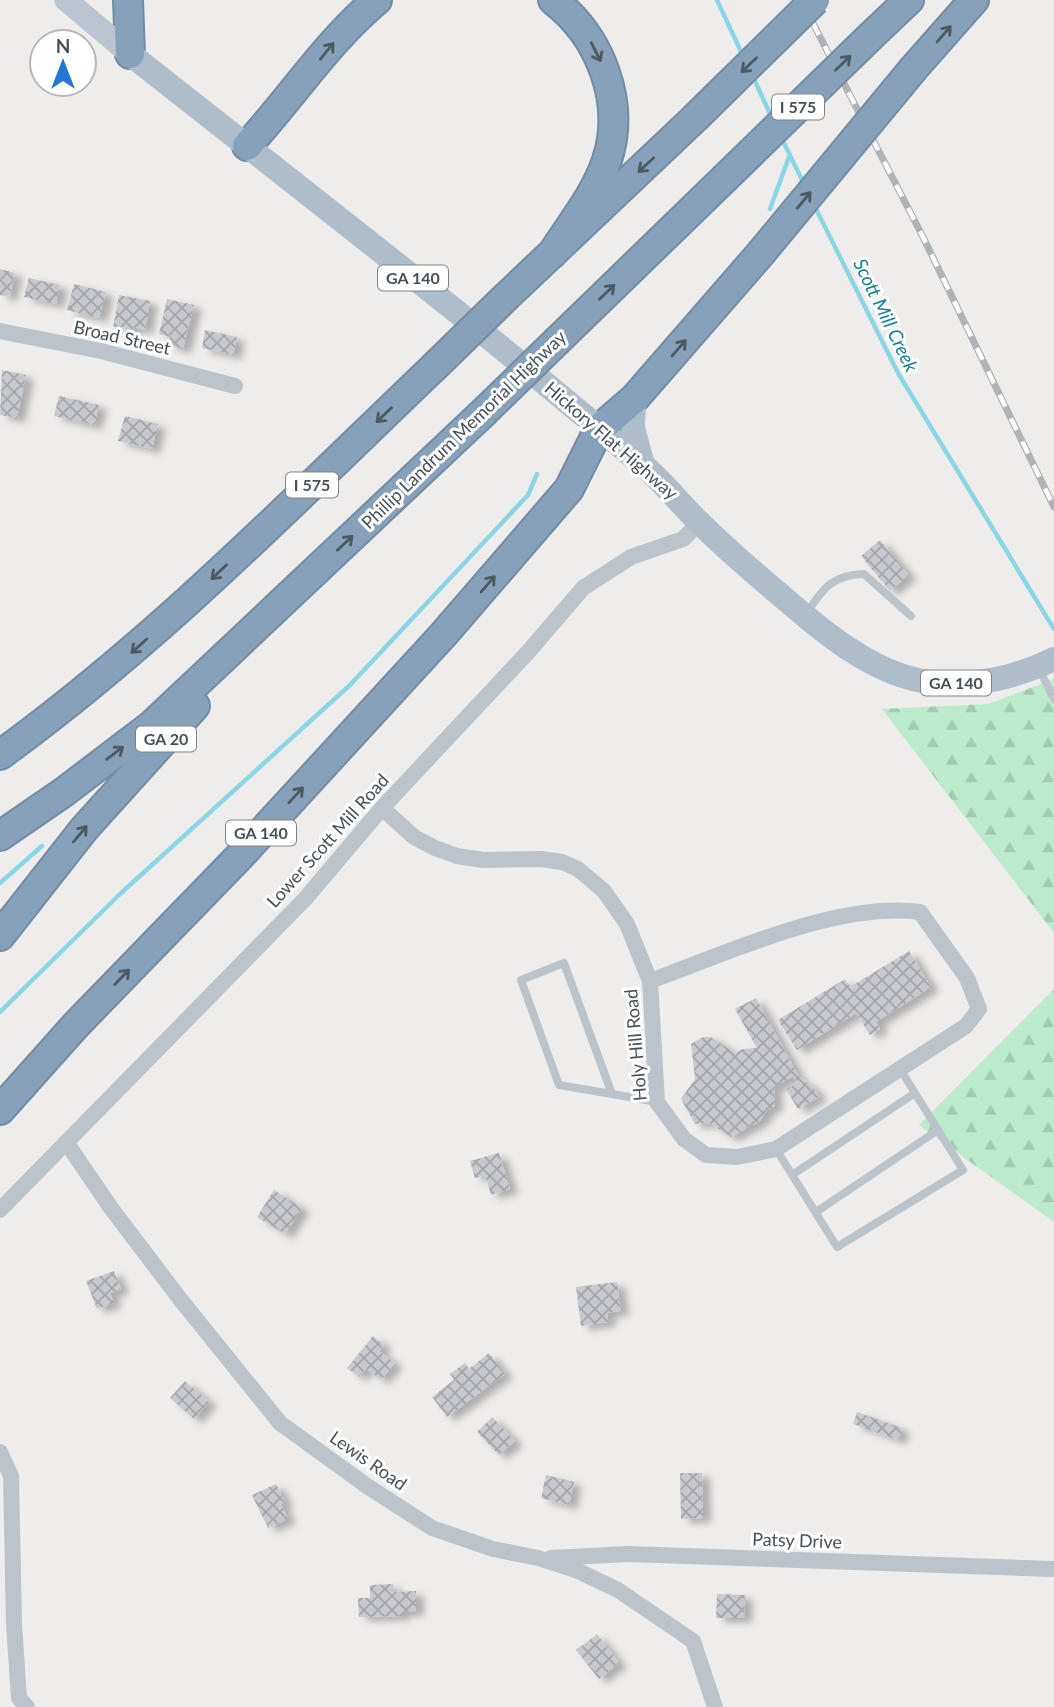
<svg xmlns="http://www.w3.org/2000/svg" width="1054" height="1707" font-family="Lato,sans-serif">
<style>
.forest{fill:url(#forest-firs)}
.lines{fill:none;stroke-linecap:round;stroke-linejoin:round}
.stream{stroke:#8bd6e6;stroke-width:4.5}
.building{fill:url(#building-cross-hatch);filter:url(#shadow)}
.highway-casing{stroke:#718ca4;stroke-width:32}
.lane{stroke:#bbc4cb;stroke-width:8}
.street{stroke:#bbc4cb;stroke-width:16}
.secondary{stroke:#bac5cf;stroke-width:23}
.primary{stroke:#adbdca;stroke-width:24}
.highway{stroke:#86a1b9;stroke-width:28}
.rail-casing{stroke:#afb2b6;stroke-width:7}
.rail{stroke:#fff;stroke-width:4.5;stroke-dasharray:13;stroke-linecap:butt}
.highway-bridge-casing{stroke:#718ca4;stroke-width:32;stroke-linecap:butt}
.highway-bridge{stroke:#86a1b9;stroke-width:28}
.oneway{stroke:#4c5862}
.labels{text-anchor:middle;stroke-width:6;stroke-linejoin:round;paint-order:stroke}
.shield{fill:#fff;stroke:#7e848a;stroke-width:2}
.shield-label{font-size:16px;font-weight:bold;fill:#465058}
.street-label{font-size:18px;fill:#465058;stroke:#fff}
.water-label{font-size:19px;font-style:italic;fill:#147f96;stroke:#fff}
</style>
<defs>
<pattern id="forest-firs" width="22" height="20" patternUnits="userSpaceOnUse" patternTransform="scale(1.75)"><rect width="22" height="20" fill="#bcebcc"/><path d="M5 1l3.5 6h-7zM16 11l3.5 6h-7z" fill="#a3cbb1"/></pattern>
<pattern id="building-cross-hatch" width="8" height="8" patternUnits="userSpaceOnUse" patternTransform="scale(1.75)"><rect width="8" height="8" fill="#c7c9cf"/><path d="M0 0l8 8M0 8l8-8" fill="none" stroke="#a3a6ab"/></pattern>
<filter id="shadow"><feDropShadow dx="8" dy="4.5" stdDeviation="3.5" flood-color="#0004"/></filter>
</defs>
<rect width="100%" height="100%" fill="#efecec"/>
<path class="forest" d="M1054 679V933L882 709 988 704Z
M1054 989V1222L919 1125Z"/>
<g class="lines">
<path class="stream" d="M717 0 743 56
M753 77 773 120
M781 137 805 186
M813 203 898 373 1054 629
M770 209 789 157
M0 883 42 846
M0 1012 120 894 350 685 528 495 537 474"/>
</g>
<path class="building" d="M0 269 15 273 9 297 0 295Z
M29 278 60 285 56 304 24 297Z
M74 284 106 292 99 318 67 310Z
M119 295 150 301 145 330 133 327 132 331 113 327Z
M167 299 194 305 183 349 168 345 170 337 159 334Z
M205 330 237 337 233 355 202 348Z
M2 370 26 375 17 418 0 415Z
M59 396 99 405 94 425 54 416Z
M125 416 158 424 152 449 118 441Z
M880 540 909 575 890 591 861 556Z
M909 951 931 987 876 1022 880 1029 870 1035 856 1013 797 1050 778 1020 845 979 850 987Z
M756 998 799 1077 813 1087 819 1097 798 1109 786 1089 797 1083 793 1076 774 1087 775 1106 767 1110 760 1121 731 1137 710 1123 695 1124 681 1099 695 1079 691 1044 703 1037H711L735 1053 743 1049 757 1048 735 1009Z
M499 1153 510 1189 491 1195 485 1175 475 1178 470 1161Z
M274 1190 302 1208 285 1234 257 1217Z
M114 1271 121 1289 110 1293 114 1303 97 1309 86 1281Z
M617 1282 621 1311 607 1313 608 1322 581 1326 576 1287Z
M373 1336 384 1345 379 1351 395 1363 381 1380 366 1368 359 1377 347 1368Z
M489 1353 505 1374 447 1417 432 1397 454 1380 450 1374 465 1363 469 1369Z
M185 1381 209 1402 194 1419 170 1398Z
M857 1412 902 1428 898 1440 853 1424Z
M492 1417 515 1441 499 1455 477 1432Z
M680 1473H702L703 1518 681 1519Z
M546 1475 574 1482 569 1505 541 1498Z
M276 1484 285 1502 281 1504 288 1519 268 1528 252 1495Z
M393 1584V1592L416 1591V1611L402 1612V1616L359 1617 358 1598H370V1585Z
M717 1594 745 1595 744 1618H716Z
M597 1634 619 1663 599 1679 576 1650Z"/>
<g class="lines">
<g class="highway-casing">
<path id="highway" d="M128 0 130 54
M872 35 909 0
M914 68 974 0
M247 146C291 98 327 42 377 0
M552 254C571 224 596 194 607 160 626 102 600 36 553 0
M507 296 695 118
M558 340 724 179
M0 755C157 641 293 502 433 368
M0 836 64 792 152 725 484 412
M0 936 84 829 195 706
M0 1110 75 1026 240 856 443 635 569 489 599 429 634 399 761 253"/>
</g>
<path class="lane" d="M806 614C823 589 831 575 864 574L911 616
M1039 669 1054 699
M612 1094 559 1085 521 980 564 963 612 1094 657 1102
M776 1149 837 1247 963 1170 900 1069
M792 1175 915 1093
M816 1212 938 1130"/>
<path class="street" d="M0 331 101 351 235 386
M382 808 414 837 435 848 457 856 483 860 541 859 562 862 578 869 604 891 627 924 650 981 657 1102 684 1139 706 1155 737 1157 776 1149 966 1026 979 1009 967 978 920 912C838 901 728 953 650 981
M66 1142 111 1208 180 1299 280 1423 367 1486 432 1528 493 1549 538 1558 578 1571 618 1590 693 1641 715 1707
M0 1210 305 899 382 808 529 651 583 588 631 557 683 539 699 523
M0 1452 11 1476 14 1624 19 1698 27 1707
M551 1558 628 1554 1054 1569"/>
<path class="secondary" d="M66 0 130 54"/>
<path class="primary" d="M130 54C302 190 477 324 644 466 665 484 681 505 701 524 725 548 752 571 778 593 812 622 846 652 887 670 941 694 1003 684 1054 659
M634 399 633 428 643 465"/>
<use href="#highway" class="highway"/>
<g class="rail-casing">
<path id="rail" d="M801 0 923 237 1054 507"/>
</g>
<use href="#rail" class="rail"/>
<g class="highway-bridge-casing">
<path id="highway-bridge" d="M695 118 815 0
M724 179 872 35
M761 253 914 68
M433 368 507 296
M484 412 558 340"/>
</g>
<use href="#highway-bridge" class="highway-bridge"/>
</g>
<defs><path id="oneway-shaft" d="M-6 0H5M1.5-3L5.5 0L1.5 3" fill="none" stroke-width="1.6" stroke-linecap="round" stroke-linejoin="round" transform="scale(1.75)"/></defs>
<g class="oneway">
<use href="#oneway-shaft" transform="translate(944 34) rotate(-49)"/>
<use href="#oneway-shaft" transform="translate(327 51) rotate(-51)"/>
<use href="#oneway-shaft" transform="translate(596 52) rotate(63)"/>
<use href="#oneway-shaft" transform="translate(843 63) rotate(-44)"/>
<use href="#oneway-shaft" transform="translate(749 65) rotate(136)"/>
<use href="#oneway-shaft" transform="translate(646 165) rotate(137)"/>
<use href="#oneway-shaft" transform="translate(804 200) rotate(-50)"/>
<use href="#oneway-shaft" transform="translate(607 292) rotate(-44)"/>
<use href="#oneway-shaft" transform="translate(679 348) rotate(-49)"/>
<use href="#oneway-shaft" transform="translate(384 415) rotate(136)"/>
<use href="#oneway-shaft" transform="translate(345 543) rotate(-43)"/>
<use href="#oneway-shaft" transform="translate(219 572) rotate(137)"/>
<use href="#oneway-shaft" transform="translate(488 584) rotate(-49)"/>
<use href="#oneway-shaft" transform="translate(139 646) rotate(138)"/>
<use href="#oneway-shaft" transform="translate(115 753) rotate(-37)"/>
<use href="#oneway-shaft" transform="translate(296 795) rotate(-47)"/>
<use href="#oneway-shaft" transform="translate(80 834) rotate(-50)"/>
<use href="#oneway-shaft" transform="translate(122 977) rotate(-46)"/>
</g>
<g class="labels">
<g class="shield">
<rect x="772" y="94.5" width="52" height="25" rx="5"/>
<rect x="378" y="265.5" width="70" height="25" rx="5"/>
<rect x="286" y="472.5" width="52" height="25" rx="5"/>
<rect x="921" y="670.5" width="70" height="25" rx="5"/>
<rect x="136" y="726.5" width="60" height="25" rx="5"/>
<rect x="226" y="820.5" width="70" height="25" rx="5"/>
</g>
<g class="shield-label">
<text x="798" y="113">I 575</text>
<text x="413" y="284">GA 140</text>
<text x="312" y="491">I 575</text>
<text x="956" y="689">GA 140</text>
<text x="166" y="745">GA 20</text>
<text x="261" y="839">GA 140</text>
</g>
<g class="street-label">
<text transform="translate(122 338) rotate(13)" y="6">Broad Street</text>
<text transform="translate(464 430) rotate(-44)" y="6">Phillip Landrum Memorial Highway</text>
<text transform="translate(611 441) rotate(41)" y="6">Hickory Flat Highway</text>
<text transform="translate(328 841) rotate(-48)" y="6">Lower Scott Mill Road</text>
<text transform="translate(636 1045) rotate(-95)" y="6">Holy Hill Road</text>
<text transform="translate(368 1461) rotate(35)" y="6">Lewis Road</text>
<text transform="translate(797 1541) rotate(2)" y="6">Patsy Drive</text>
</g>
<g class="water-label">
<text transform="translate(886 315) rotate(64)" y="7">Scott Mill Creek</text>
</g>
</g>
<g transform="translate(63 63)"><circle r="33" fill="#ffffff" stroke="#b5b9bc" stroke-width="2"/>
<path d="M0-5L12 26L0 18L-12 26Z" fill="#2376d2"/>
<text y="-10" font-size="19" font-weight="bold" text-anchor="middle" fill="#465058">N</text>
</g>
</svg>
